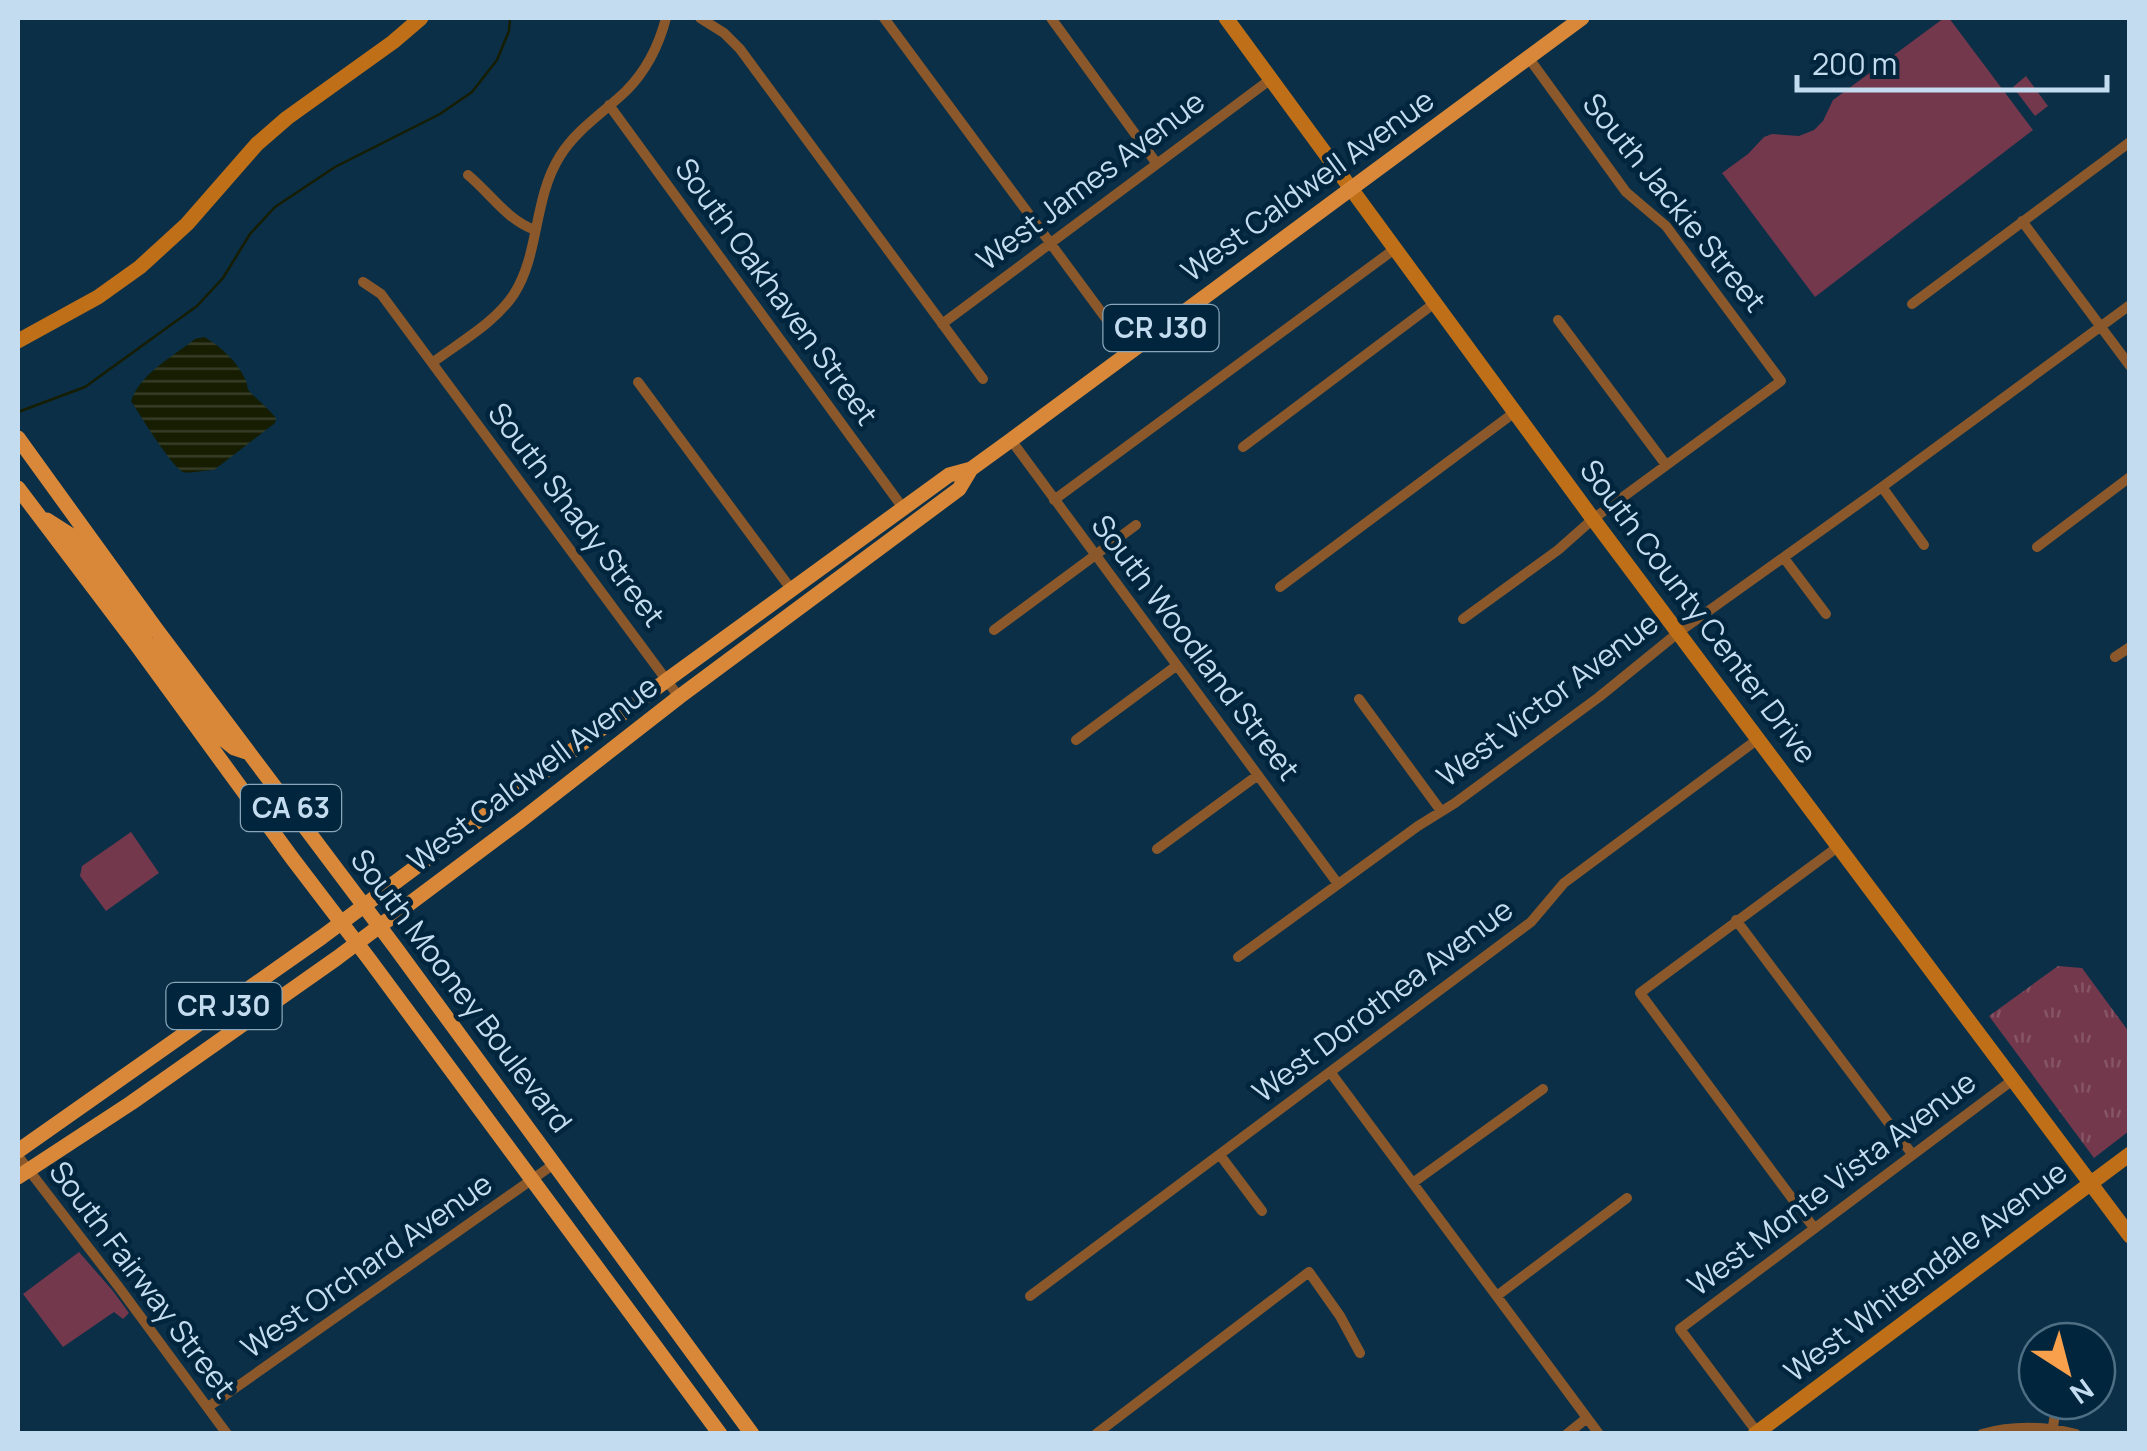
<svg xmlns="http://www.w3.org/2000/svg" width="2147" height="1451" font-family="Manrope,sans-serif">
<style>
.grass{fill:#73384b}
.park{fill:url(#park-tufts)}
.water{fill:url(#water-rules)}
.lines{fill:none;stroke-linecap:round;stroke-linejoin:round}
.stream{stroke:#161d00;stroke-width:2.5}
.street{stroke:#8a582a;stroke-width:10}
.secondary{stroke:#be6f17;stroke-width:15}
.primary{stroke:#d98839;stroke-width:15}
.labels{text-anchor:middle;stroke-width:9;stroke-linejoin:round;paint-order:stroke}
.shield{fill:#00253c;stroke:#89a5b9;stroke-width:2.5}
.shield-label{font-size:28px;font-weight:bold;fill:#c4dcef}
.street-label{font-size:30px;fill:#c4dcef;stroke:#00253c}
</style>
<defs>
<pattern id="park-tufts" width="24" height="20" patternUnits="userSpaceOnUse" patternTransform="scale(2.5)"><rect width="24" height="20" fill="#73384b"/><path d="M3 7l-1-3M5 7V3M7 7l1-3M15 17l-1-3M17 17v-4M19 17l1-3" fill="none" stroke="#855465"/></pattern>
<pattern id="water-rules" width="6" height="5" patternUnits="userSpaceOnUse" patternTransform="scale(2.5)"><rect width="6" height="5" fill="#161d00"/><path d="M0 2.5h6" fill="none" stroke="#363d26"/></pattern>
</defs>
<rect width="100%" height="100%" fill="#0a2f47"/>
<path class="grass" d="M1944 18H1949L2033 130 1815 297 1722 173 1748 154 1764 137 1772 134 1799 136 1814 130 1823 121 1833 100Z
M2026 76 2048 106 2035 116 2013 87Z
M131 832 159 873 106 911 80 876 82 866Z
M79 1252 113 1291 129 1313 123 1319 114 1312 63 1347 23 1294Z"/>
<path class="park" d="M2058 966 2082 968 2129 1032V1131L2094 1158 1989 1016Z"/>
<path class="water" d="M204 337C219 345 238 362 245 379 250 390 244 385 252 394 260 402 268 408 276 418L275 423 214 470C207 470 186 474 183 472 171 466 140 415 131 401 141 373 171 358 195 339Z"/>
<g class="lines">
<path class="stream" d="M18 412 85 387 197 306 223 278 250 234 275 207 335 167 440 114 472 92 497 60 509 31 510 18"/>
<path class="street" d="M700 18 724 33 740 49 983 379
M884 18 1130 351
M1051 18 1157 164
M609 105 903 508
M468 175C491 194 507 220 535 230
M2022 221 2130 366
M363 282 381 294 679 697
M1912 304 2130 142
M1558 320 1666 465
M942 324 1271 79
M432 363C460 342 495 323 514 294 540 253 533 199 560 156 577 129 603 113 626 91 646 71 659 45 666 18
M638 382 791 589
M1011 440 1338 884
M1243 447 1436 302
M1882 487 1924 545
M1054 500 1396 248
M2037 547 2130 477
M1784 558 1826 614
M1280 587 1515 412
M1463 619 1558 550 1593 519 1781 381 1666 226 1626 192 1528 57
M994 630 1136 525
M2115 657 2130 647
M1359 699 1441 811
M1076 740 1176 666
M1157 849 1258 775
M1736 920 1912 1154
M1238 957 1418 826 1455 803 1599 697 1679 632 1882 487 2130 305
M1331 1073 1599 1434
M1220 1155 1262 1211
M18 1156 118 1286 227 1434
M1414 1182 1543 1089
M1814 1228 1640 993 1839 846
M1498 1295 1627 1198
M1030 1296 1531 922 1564 883 1758 739
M208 1407 554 1164
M1757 1432 1680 1329 2014 1079
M2052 1433 2057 1401
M1096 1434 1309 1272 1340 1316 1360 1353
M1567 1434 1587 1418
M1982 1434C2014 1425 2044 1426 2076 1434"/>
<path class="secondary" d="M1226 18 1593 519 2130 1236
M18 341 98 297 140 267 187 224 257 144 287 118 393 42 421 18
M1755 1434 2130 1154"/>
<path class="primary" d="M18 438 156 629 395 947 752 1434
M18 488 136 644 292 858 369 959 720 1434
M47 520 69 534 139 627 146 631 156 629
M136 644 145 642 153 646 224 740 234 748 246 752
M18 1151 322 937 667 680 949 475 971 469 1011 440 1582 18
M18 1177 131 1103 337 958 520 821 679 697 959 489 971 469"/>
</g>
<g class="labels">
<g class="shield">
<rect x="1103.5" y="305" width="115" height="46" rx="8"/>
<rect x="241" y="785" width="100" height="46" rx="8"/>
<rect x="166.5" y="983" width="115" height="46" rx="8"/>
</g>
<g class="shield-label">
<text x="1161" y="338">CR J30</text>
<text x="291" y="818">CA 63</text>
<text x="224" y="1016">CR J30</text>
</g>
<g class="street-label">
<text transform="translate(1091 181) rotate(-37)" y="10">West James Avenue</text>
<text transform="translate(1308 186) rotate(-36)" y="10">West Caldwell Avenue</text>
<text transform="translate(1674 203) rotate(51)" y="10">South Jackie Street</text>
<text transform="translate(776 292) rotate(54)" y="10">South Oakhaven Street</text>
<text transform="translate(576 515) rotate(53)" y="10">South Shady Street</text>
<text transform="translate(1698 612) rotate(53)" y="10">South County Center Drive</text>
<text transform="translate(1195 648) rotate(53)" y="10">South Woodland Street</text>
<text transform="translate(1548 700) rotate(-37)" y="10">West Victor Avenue</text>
<text transform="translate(533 774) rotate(-37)" y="10">West Caldwell Avenue</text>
<text transform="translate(461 991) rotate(53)" y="10">South Mooney Boulevard</text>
<text transform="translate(1383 1001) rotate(-37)" y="10">West Dorothea Avenue</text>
<text transform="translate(1832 1184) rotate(-37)" y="10">West Monte Vista Avenue</text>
<text transform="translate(367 1266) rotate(-35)" y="10">West Orchard Avenue</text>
<text transform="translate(1926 1272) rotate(-37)" y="10">West Whitendale Avenue</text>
<text transform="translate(142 1280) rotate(53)" y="10">South Fairway Street</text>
</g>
</g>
<rect width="2147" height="1451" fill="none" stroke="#c4dcef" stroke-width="40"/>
<g transform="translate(2067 1371) rotate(144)"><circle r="48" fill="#00253c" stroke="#4e6e84" stroke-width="2.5"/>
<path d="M0-8L18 38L0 25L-18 38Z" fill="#f9a04c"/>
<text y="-15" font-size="28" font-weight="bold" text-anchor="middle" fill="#c4dcef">N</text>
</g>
<path d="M1797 75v15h310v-15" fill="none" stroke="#c4dcef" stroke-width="5"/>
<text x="1812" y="75" font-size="30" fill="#c4dcef" stroke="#00253c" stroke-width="8" paint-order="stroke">200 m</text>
</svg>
